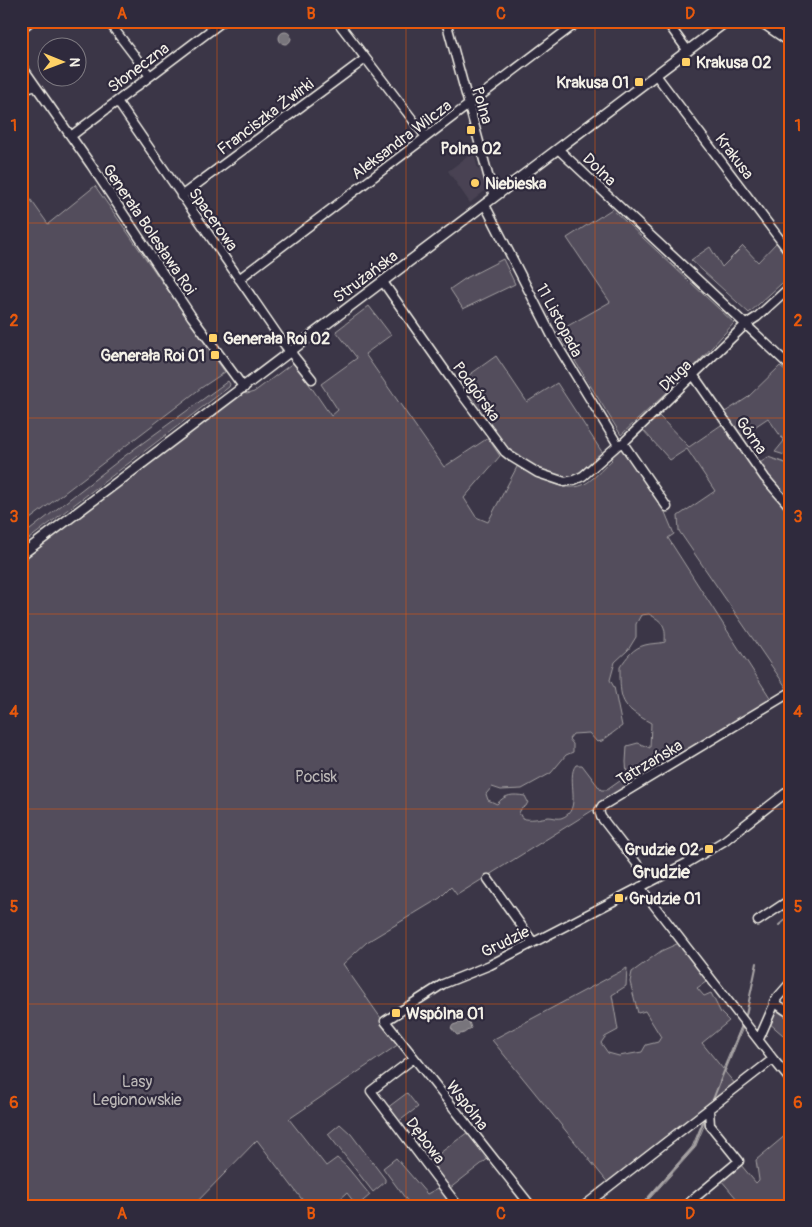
<svg xmlns="http://www.w3.org/2000/svg" width="812" height="1227" font-family="Pangolin,sans-serif">
<style>
.built{fill:#484352}
.green{fill:#534e5c;stroke:#a4a0a2;fill-rule:evenodd}
.water{fill:#78747b;stroke:#aaa6a7}
.lines{fill:none;stroke-linecap:round;stroke-linejoin:round}
.stream{stroke:#aaa6a7;stroke-width:2}
.minor-casing{stroke:#f4f1e8;stroke-width:11}
.major-casing{stroke:#f4f1e8;stroke-width:12}
.minor{stroke:#2f2a3d;stroke-width:8}
.major{stroke:#2f2a3d;stroke-width:9}
.grid{fill:none;stroke:#e8590c;stroke-width:1;stroke-opacity:0.55}
.poi-dot{fill:#ffd166;stroke:#2f2a3d;stroke-width:2}
.labels{text-anchor:middle;stroke-width:4.5;stroke-linejoin:round;paint-order:stroke}
.poi-label{font-size:16px;font-weight:bold;fill:#f4f1e8;stroke:#2f2a3d;text-anchor:start}
.street-label{font-size:16px;fill:#f4f1e8;stroke:#2f2a3d}
.park-label{font-size:16px;fill:#bcb8b7;stroke:#2f2a3d}
.neighbourhood-label{font-size:18px;font-weight:bold;fill:#f4f1e8;stroke:#2f2a3d}
.neatline{fill:none;stroke:#e8590c;stroke-width:2}
.grid-label{font-size:16px;text-anchor:middle;font-weight:bold;fill:#e8590c}
</style>
<rect width="100%" height="100%" fill="#3b3647"/>
<filter id="ink" filterUnits="userSpaceOnUse"><feTurbulence type="fractalNoise" baseFrequency=".02" numOctaves="2"/><feDisplacementMap in="SourceGraphic" scale="10" xChannelSelector="R" yChannelSelector="G"/><feConvolveMatrix kernelMatrix="1 2 1 2 8 2 1 2 1" color-interpolation-filters="sRGB"/></filter>
<g filter="url(#ink)">
<path class="built" d="M471 154 475 157 478 170 481 168 487 189 470 203 448 171Z"/>
<path class="green" d="M21 186 48 224 95 186 225 372 201 388 21 526Z
M612 209 734 323 692 369 621 435 557 332 610 302 567 238Z
M777 242 791 260V275L749 313 691 260 710 247 722 267 743 246 758 262Z
M503 259 515 284 463 309 450 289 466 278Z
M369 306 391 335 365 354 444 467 488 438 500 456 464 498 476 517 488 522 518 465C537 475 567 497 588 482 597 476 604 467 612 460L609 457 620 449 625 450 662 505 674 534 668 538 771 699 457 895 451 887 440 898 367 942 343 964 399 1044 289 1119 326 1166 337 1158 347 1167 370 1195 357 1206 347 1193 332 1206H307L257 1140 193 1206H21V559L243 393 247 394 254 392 294 362 331 416 338 410 321 384 357 358 336 331ZM649 614C663 622 666 625 665 642 658 644 652 643 645 645 633 648 627 657 620 667 620 701 620 706 651 723L650 748 638 743 627 746 626 762 627 776 607 790H601L582 765H576C565 777 584 811 561 818 557 819 553 817 549 817 540 818 530 821 522 818L519 813 521 809 526 806 528 802 525 796C513 794 505 794 497 804L488 800 486 794 492 787 501 790 522 789 551 773 566 755 573 752V744L569 739 573 734 589 733 597 742 602 741 622 726 614 687 610 680 615 662 628 650 636 637V624L641 615Z
M496 356 527 402 557 383 602 452 574 477 569 480 553 476 506 450 458 383Z
M780 366 791 375V457L775 452 784 441 768 418 741 436 725 412 747 398Z
M228 381 230 384 229 387 21 545V537L126 455Z
M659 416 689 447 724 423 768 487 791 513V688L788 690 679 531 678 516 715 491 687 449 670 460 643 430Z
M768 457 791 465V504L773 484 760 463Z
M679 943 709 980 697 988 704 996 711 993 721 1013 729 1021 702 1043 723 1069 743 1022 744 1025 725 1072 736 1085 609 1184 492 1040 627 968 626 986 612 995 618 1030 605 1037 601 1043 608 1053 619 1056 642 1052 646 1045 658 1042 661 1037 645 1011 638 1013 630 982 632 972 661 951Z
M774 1009 783 1015 785 1014 791 1016V1042L768 1022Z
M407 1093 418 1107 398 1122 387 1108Z
M706 1114 707 1123 706 1128 704 1126 695 1148 643 1206H640L692 1147 703 1121 699 1119Z
M340 1124 351 1134 385 1179V1182L373 1192 328 1134Z
M468 1132 489 1158 449 1189 428 1162Z
M787 1134 791 1139V1206H729L737 1199 721 1180 741 1165 756 1183 759 1180 756 1160Z
M396 1158 427 1194 440 1187 455 1206H404L408 1202 383 1168Z
M602 1195 611 1206H588Z"/>
<path class="water" d="M279 38a6 6 0 1 1 12 0a6 6 0 1 1-12 0Z
M465 1021 469 1022 471 1028 464 1033 457 1035 451 1028 453 1025Z"/>
<g class="lines">
<path class="stream" d="M779 925 791 915
M746 1015 757 963
M712 1102 743 1023
M641 1206 694 1147 705 1117"/>
<g class="minor-casing">
<path id="minor" d="M108 21 150 76
M337 21 426 137
M446 21 494 197
M666 21 688 51
M759 21 791 43
M21 29 31 21
M21 65 91 165 192 317 244 388
M656 75 791 254
M21 85 30 87 35 85
M117 101 284 344 312 379
M71 136 223 21
M558 149 791 367
M181 196 365 59
M485 205 554 340 618 445
M239 279 579 21
M383 282 458 389 505 452 510 456 538 473 565 482 574 480 583 476 618 445 623 443 746 324 757 317 791 286
M694 376 765 478 791 508
M623 443 667 507
M488 879 533 942
M651 882 601 817 599 811 602 806 791 692
M758 921 791 899
M774 1002 791 1014
M759 1039 777 998 791 982
M414 1058 371 1091 458 1206
M773 1059 791 1081
M531 1206 385 1021 443 984 490 965 687 863 724 841 791 789
M584 1206 773 1059 640 887
M685 1206 739 1161 710 1125 709 1110"/>
</g>
<g class="major-casing">
<path id="major" d="M21 555 727 21"/>
</g>
<use href="#minor" class="minor"/>
<use href="#major" class="major"/>
</g>
</g>
<path class="grid" d="M217 21V1206M406 21V1206M595 21V1206M21 223H791M21 418H791M21 614H791M21 809H791M21 1004H791"/>
<g class="poi-dot">
<rect x="681" y="57" width="10" height="10" rx="2.5"/>
<rect x="634" y="77" width="10" height="10" rx="2.5"/>
<rect x="466" y="125" width="10" height="10" rx="2.5"/>
<circle cx="475" cy="183" r="5"/>
<rect x="208" y="333" width="10" height="10" rx="2.5"/>
<rect x="210" y="350" width="10" height="10" rx="2.5"/>
<rect x="704" y="844" width="10" height="10" rx="2.5"/>
<rect x="614" y="893" width="10" height="10" rx="2.5"/>
<rect x="391" y="1008" width="10" height="10" rx="2.5"/>
</g>
<g class="labels">
<g class="poi-label">
<text x="696" y="68">Krakusa 02</text>
<text x="629" y="88" text-anchor="end">Krakusa 01</text>
<text x="471" y="154" text-anchor="middle">Polna 02</text>
<text x="485" y="189">Niebieska</text>
<text x="223" y="344">Generała Roi 02</text>
<text x="205" y="361" text-anchor="end">Generała Roi 01</text>
<text x="699" y="855" text-anchor="end">Grudzie 02</text>
<text x="629" y="904">Grudzie 01</text>
<text x="406" y="1019">Wspólna 01</text>
</g>
<g class="street-label">
<text transform="translate(138 67) rotate(-37)" y="6">Słoneczna</text>
<text transform="translate(483 105) rotate(74)" y="6">Polna</text>
<text transform="translate(265 116) rotate(-37)" y="6">Franciszka Żwirki</text>
<text transform="translate(401 139) rotate(-37)" y="6">Aleksandra Wilcza</text>
<text transform="translate(735 156) rotate(53)" y="6">Krakusa</text>
<text transform="translate(600 169) rotate(44)" y="6">Dolna</text>
<text transform="translate(214 219) rotate(55)" y="6">Spacerowa</text>
<text transform="translate(150 229) rotate(56)" y="6">Generała Bolesława Roi</text>
<text transform="translate(365 276) rotate(-37)" y="6">Strużańska</text>
<text transform="translate(560 320) rotate(62)" y="6">11 Listopada</text>
<text transform="translate(675 375) rotate(-44)" y="6">Długa</text>
<text transform="translate(477 391) rotate(54)" y="6">Podgórska</text>
<text transform="translate(752 435) rotate(55)" y="6">Górna</text>
<text transform="translate(649 762) rotate(-31)" y="6">Tatrzańska</text>
<text transform="translate(505 941) rotate(-26)" y="6">Grudzie</text>
<text transform="translate(468 1105) rotate(52)" y="6">Wspólna</text>
<text transform="translate(426 1140) rotate(53)" y="6">Dębowa</text>
</g>
<g class="park-label">
<text x="316" y="782">Pocisk</text>
<text x="137" y="1087">Lasy<tspan x="137" dy="18">Legionowskie</tspan></text>
</g>
<g class="neighbourhood-label">
<text x="661" y="878">Grudzie</text>
</g>
</g>
<rect width="812" height="1227" fill="none" stroke="#2f2a3d" stroke-width="55"/>
<g transform="translate(62 62) rotate(91)"><circle r="24" fill="#2f2a3d" stroke="#7e7a81"/>
<path d="M0-4L9 19L0 12L-9 19Z" fill="#ffd166"/>
<text y="-8" font-size="14" font-weight="bold" text-anchor="middle" fill="#f4f1e8">N</text>
</g>
<rect x="28" y="28" width="756" height="1172" class="neatline"/>
<g class="grid-label">
<text x="122" y="19">A</text>
<text x="311" y="19">B</text>
<text x="501" y="19">C</text>
<text x="690" y="19">D</text>
<text x="14" y="131">1</text>
<text x="798" y="131">1</text>
<text x="14" y="326">2</text>
<text x="798" y="326">2</text>
<text x="14" y="522">3</text>
<text x="798" y="522">3</text>
<text x="14" y="717">4</text>
<text x="798" y="717">4</text>
<text x="14" y="912">5</text>
<text x="798" y="912">5</text>
<text x="14" y="1108">6</text>
<text x="798" y="1108">6</text>
<text x="122" y="1219">A</text>
<text x="311" y="1219">B</text>
<text x="501" y="1219">C</text>
<text x="690" y="1219">D</text>
</g>
</svg>
